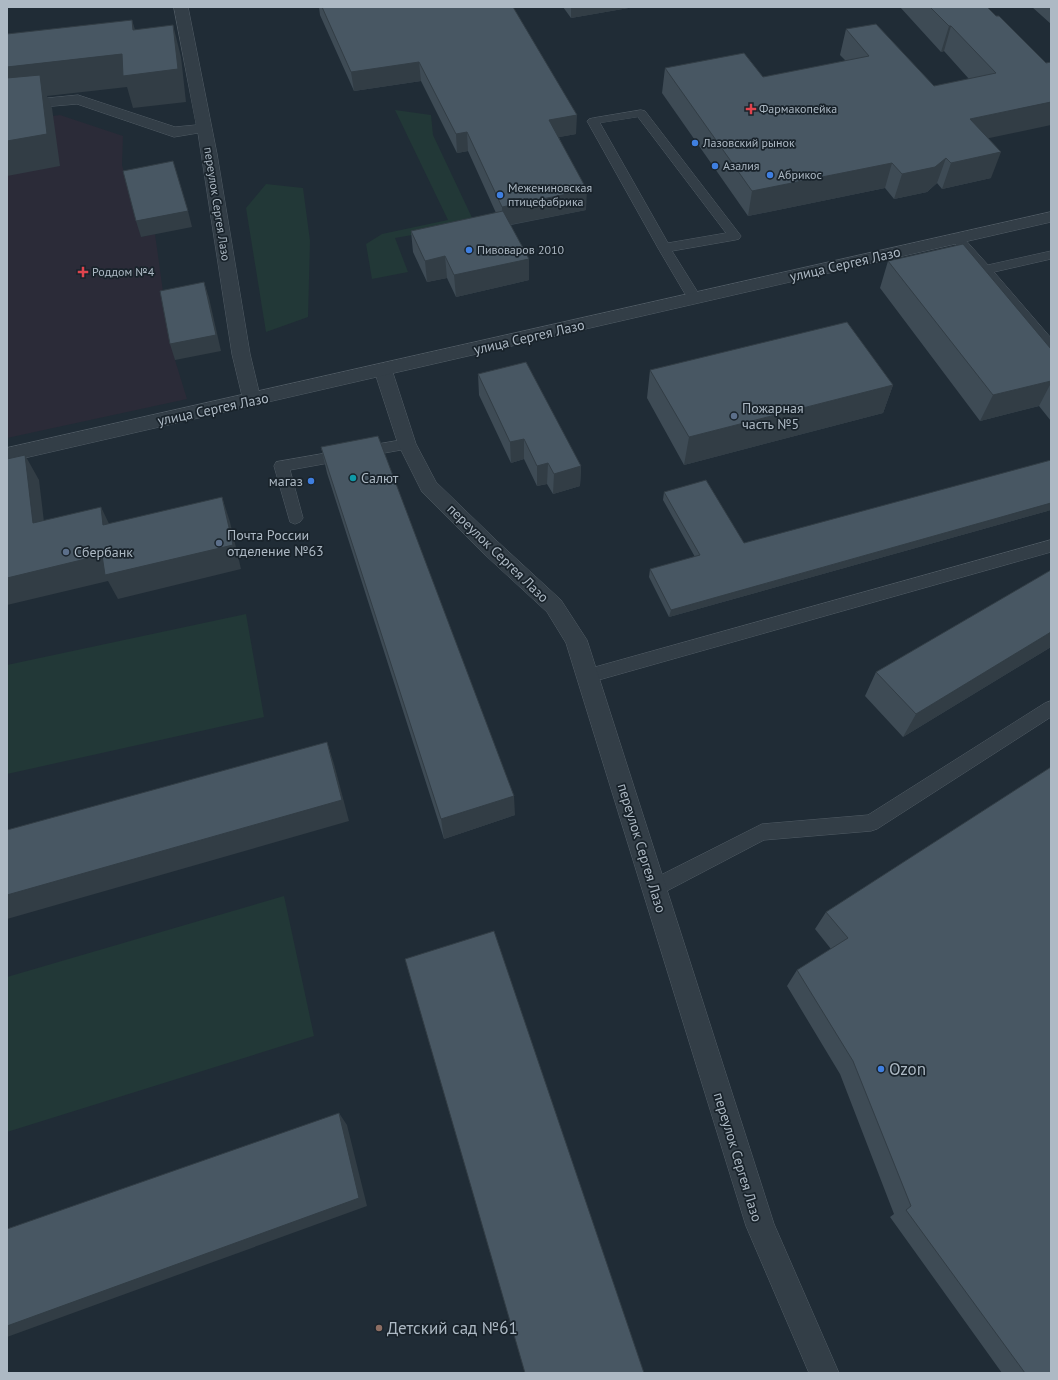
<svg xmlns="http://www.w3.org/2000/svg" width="1058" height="1380" font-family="'PT Sans',sans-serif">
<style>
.medical{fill:#2b2b38}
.green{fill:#223837}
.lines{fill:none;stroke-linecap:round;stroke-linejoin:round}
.service-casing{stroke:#515c65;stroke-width:1}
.minor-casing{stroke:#515c65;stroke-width:1}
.tertiary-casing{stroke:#515c65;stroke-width:1}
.service{fill:#333e47;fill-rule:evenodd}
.minor{fill:#333e47;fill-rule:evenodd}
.tertiary{fill:#333e47;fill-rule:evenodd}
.wall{fill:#3e4b55}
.shaded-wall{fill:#323d45}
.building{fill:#485763;stroke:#323d45}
.health-dot{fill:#e0444e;stroke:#19232b;stroke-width:1.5}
.shop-dot{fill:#3f7fe0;stroke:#19232b;stroke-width:1.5}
.service-dot{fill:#5c6f8a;stroke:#19232b;stroke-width:1.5}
.culture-dot{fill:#0f9aa8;stroke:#19232b;stroke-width:1.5}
.education-dot{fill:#8d6e63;stroke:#19232b;stroke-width:1.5}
.labels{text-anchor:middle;stroke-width:3.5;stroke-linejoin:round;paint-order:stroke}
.far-poi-label{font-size:12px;fill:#adb9c4;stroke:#19232b;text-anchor:start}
.far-street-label{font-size:12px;fill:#adb9c4;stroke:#19232b}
.street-label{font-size:14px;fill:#adb9c4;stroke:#19232b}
.poi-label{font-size:14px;fill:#adb9c4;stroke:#19232b;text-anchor:start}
.near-poi-label{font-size:17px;fill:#adb9c4;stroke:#19232b;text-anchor:start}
</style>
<rect width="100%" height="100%" fill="#202c36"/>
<path class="medical" d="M60 115 123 136 122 165 141 237 155 234 165 306 175 360 187 399 7 438V122Z"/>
<path class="green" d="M395 110 431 115 433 135 475 224 395 238 408 272 372 279 366 244 382 234 448 220Z
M266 184 303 188 310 241 308 317 266 332 246 208Z
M246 614 264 717 7 774V665Z
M284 896 314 1036 7 1132V977Z"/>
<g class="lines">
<g class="service-casing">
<path id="service" d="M641 110 645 111 741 236 739 239 735 240 672 251 702 299 700 302 695 303 690 302 688 299 658 248 587 121 589 119 593 118ZM638 117 726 233 668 243 600 123Z
M957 234 961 235 988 265 1051 251V259L994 272 1051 338V352L1046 350 953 241 951 238 953 235Z
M407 439 412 440 414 444 412 448 290 470 303 518 300 522 295 524 290 522 274 466 276 462Z
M1051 540V552L588 683 582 681 580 676 582 671 588 669Z
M1051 701V717L877 829 871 831 764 840 661 894 654 897 647 894 645 888 647 882 762 824 868 815 1045 703Z"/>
</g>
<g class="minor-casing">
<path id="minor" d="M174 7H188L217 154 250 354 261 400 259 405 252 407 245 405 243 400 232 354 198 133 174 137 77 104 7 110V102L78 95 175 127 196 125Z
M383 364 389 366 392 370 416 444 436 482 497 541 561 600 587 640 774 1224 839 1373H809L746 1226 566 643 547 612 483 553 422 492 398 444 374 370 377 366Z"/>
</g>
<g class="tertiary-casing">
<path id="tertiary" d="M1051 212V222L7 462V448Z"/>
</g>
<use href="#service" class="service"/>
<use href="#minor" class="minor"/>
<use href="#tertiary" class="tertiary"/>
</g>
<path class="wall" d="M319 7H513L576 134 559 137 586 210 511 225 529 280 456 297 447 278 427 282 413 252 411 231 496 213 468 151 457 153 421 81 354 91 320 15Z
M563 7H634L571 18Z
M900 7H987L1046 63 988 138 991 178 942 189 937 183 927 192 894 199 885 188 748 216 662 93 665 68 763 77 846 61 840 55 846 29 934 86 969 79 944 51 941 52Z
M1032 7H1051V24Z
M888 261 1051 349V421L1039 406 980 421 880 288Z
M650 370 893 385 883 413 684 465 647 398Z
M478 374 581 466 580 486 553 494 547 484 537 486 524 459 511 463 479 395Z
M321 447 515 815 444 839 327 473Z
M664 492 744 543 1051 510 669 617 649 577 650 569 695 557 663 500Z
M1051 570V647L903 737 865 696 876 672Z
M1051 767V1373H1002L890 1217 894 1214 840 1074 787 986 797 970 831 949 815 929 826 912Z"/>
<path class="shaded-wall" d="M571 7H634L571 18Z
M132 20 142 52 133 30Z
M173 25 181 57 186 102 133 108 127 87 47 96 52 108 60 166 7 176V67L122 54Z
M949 26H951L944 51 941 52Z
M419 62 421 81 354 91 351 72Z
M1051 102V125L961 144 970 119Z
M577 115 576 134 549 139V120Z
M467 132 468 151 457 153 456 134Z
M1001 152 991 178 942 189 951 163Z
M946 158 937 183 927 192 894 199 902 174Z
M892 163 885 188 748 216 752 191Z
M587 190 586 210 503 226 502 207Z
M188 211 192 227 141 237 136 221Z
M445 256 447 278 427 282 425 261Z
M529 259V280L456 297 454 275Z
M204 282 209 298 221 351 175 360 170 344Z
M1051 381V383L1039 406 980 421 993 395Z
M893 385 883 413 684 465 689 437Z
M524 439V459L511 463 510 442Z
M25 455 39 480 47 547 33 523Z
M548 463 547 484 537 486V466Z
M581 466 580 486 553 494 554 474Z
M222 497 230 522 241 569 118 599 108 581 7 605V578Z
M1051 503V510L669 617 671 610Z
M101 507 113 532 103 525Z
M1051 632V647L903 737 916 714Z
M327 742 334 764 349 821 7 919V895Z
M514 796 515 815 444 839 441 819Z
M339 1113 347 1125 367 1206 7 1337V1326Z"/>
<path class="building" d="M322 7H513L577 115 549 120 587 190 502 207 467 132 456 134 419 62 351 72Z
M930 7H987L996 16H999L1046 63 1051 62V102L970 119 1001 152 951 163 946 158 935 167 902 174 892 163 752 191 665 68 744 53 763 77 869 56 846 29 876 24 934 86 996 73 951 26H949Z
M132 20 133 30 173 25 178 69 123 76 122 54 7 67V34Z
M40 75 47 134 7 141V78Z
M173 161 188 211 136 221 123 171Z
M503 211 529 259 454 275 445 256 425 261 411 231Z
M963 244 1051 349V381L993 395 888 261Z
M204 282 216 335 170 344 160 291Z
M847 322 893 385 689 437 650 370Z
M526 362 581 466 554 474 548 463 537 466 524 439 510 442 478 374Z
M378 436 514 796 441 819 321 447Z
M25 455 33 523 101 507 103 525 222 497 233 545 105 575 102 555 7 578V459Z
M1051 460V503L671 610 650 569 700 555 664 492 706 480 744 543Z
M1051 570V632L916 714 876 672Z
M327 742 342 800 7 895V830Z
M1051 767V1373H1025L906 1210 911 1206 853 1061 797 970 848 938 826 912Z
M494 931 644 1373H525L405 959Z
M339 1113 359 1198 7 1326V1229Z"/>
<g class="health-dot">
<path d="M749 103h4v4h4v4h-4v4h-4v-4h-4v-4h4z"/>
<path d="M81 266h4v4h4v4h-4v4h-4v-4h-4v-4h4z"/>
</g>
<g class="shop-dot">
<circle cx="695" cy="143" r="4"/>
<circle cx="715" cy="166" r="4"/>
<circle cx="770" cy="175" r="4"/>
<circle cx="500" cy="195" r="4"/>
<circle cx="469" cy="250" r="4"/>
<circle cx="311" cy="481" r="4"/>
<circle cx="881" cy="1069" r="4"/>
</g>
<g class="service-dot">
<circle cx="734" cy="416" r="4"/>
<circle cx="219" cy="543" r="4"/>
<circle cx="66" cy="552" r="4"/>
</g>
<circle class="culture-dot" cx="353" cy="478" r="4"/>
<circle class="education-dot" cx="379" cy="1328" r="4"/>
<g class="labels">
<g class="far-poi-label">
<text x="759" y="113">Фармакопейка</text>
<text x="703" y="147">Лазовский рынок</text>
<text x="723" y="170">Азалия</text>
<text x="778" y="179">Абрикос</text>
<text x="508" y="192">Межениновская<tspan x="508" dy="14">птицефабрика</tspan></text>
<text x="477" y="254">Пивоваров 2010</text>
<text x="92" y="276">Роддом №4</text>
</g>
<g class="far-street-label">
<text transform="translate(217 204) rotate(81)" y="4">переулок Сергея Лазо</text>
</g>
<g class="street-label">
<text transform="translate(845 264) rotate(-13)" y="5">улица Сергея Лазо</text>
<text transform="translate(529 337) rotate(-13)" y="5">улица Сергея Лазо</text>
<text transform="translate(213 409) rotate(-12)" y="5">улица Сергея Лазо</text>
<text transform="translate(498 553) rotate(44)" y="5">переулок Сергея Лазо</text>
<text transform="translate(642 848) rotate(73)" y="5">переулок Сергея Лазо</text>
<text transform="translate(738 1157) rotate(73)" y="5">переулок Сергея Лазо</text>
</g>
<g class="poi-label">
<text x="742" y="413">Пожарная<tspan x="742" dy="16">часть №5</tspan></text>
<text x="361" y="483">Салют</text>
<text x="303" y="486" text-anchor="end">магаз</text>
<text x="227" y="540">Почта России<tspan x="227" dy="16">отделение №63</tspan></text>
<text x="74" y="557">Сбербанк</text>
</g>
<g class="near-poi-label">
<text x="889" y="1075">Ozon</text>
<text x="387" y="1334">Детский сад №61</text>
</g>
</g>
<rect width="1058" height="1380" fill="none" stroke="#adb9c4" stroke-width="16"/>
</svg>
